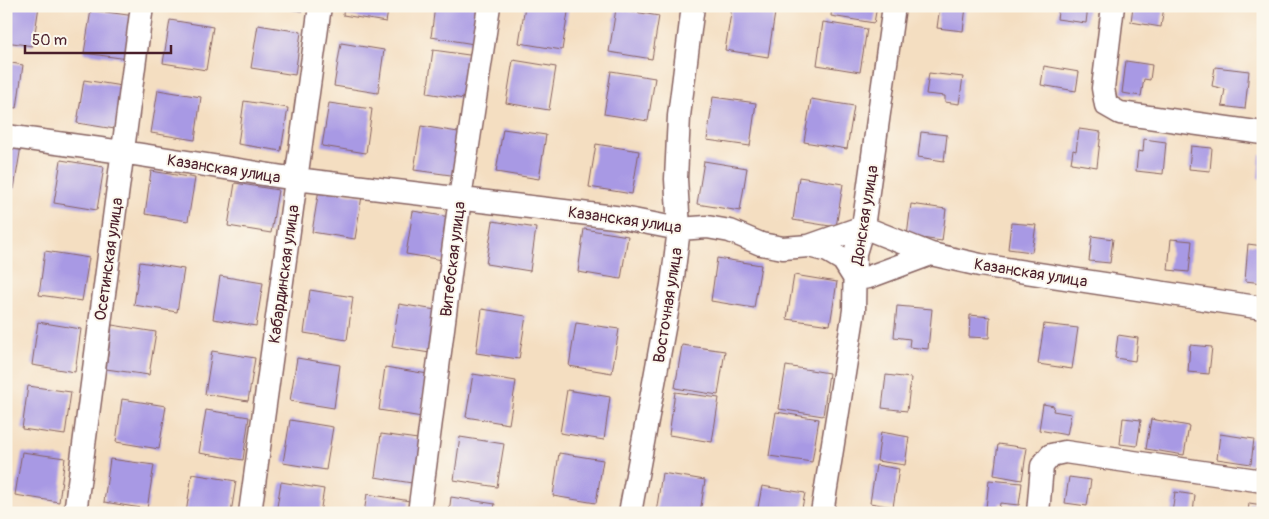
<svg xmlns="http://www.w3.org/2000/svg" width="1269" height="519" font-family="Pangolin,sans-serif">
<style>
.building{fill:#a899e4}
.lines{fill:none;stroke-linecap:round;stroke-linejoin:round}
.street-casing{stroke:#866260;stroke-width:25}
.street{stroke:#fff;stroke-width:22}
.labels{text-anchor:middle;stroke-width:4;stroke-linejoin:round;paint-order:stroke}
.street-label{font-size:16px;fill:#4a1f2b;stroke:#fbf7ec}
</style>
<rect width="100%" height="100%" fill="#fbf7ec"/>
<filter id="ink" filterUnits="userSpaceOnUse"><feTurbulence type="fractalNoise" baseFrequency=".02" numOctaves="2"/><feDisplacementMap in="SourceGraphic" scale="10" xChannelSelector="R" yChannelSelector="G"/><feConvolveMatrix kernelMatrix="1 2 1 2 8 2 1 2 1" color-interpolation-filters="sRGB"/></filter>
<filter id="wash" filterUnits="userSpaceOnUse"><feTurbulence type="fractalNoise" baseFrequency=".0096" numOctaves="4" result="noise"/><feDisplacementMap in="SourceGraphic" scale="20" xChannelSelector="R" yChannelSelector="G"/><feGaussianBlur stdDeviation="1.12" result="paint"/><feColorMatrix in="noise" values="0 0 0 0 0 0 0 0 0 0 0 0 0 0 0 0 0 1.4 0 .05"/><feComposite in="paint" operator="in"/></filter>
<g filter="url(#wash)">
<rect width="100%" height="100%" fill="#f4dec1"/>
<g id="blocks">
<path class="building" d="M6 6H39L33 46 6 42Z
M275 6H302V11L274 7Z
M344 6H389L386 22 343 15Z
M435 6H480L474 44 431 37Z
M525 6H569L562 50 519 43Z
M832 6H877L874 23 831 16Z
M940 6 966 7 963 31 937 28Z
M1059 6H1088L1086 23 1057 19Z
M1133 6H1164L1161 27 1131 22Z
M732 7 775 13 768 57 725 50Z
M616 9 659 16 652 59 609 52Z
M91 10 135 16 128 59 84 53Z
M170 20 213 27 206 70 163 63Z
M823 22 867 29 860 72 817 65Z
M258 25 301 32 295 75 251 68Z
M341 43 384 50 378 93 334 86Z
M433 50 476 56 470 100 427 93Z
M513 60 556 67 549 110 506 103Z
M1126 61 1152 65 1150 80 1144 79 1141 96 1122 93Z
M6 62 23 65 17 108 6 107Z
M1044 66 1079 72 1076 91 1041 85Z
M1215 67 1249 71 1245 109 1222 106 1225 89 1212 86Z
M611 71 655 78 648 121 604 114Z
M929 73 963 77 959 104 945 102V96L926 94Z
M84 80 128 87 121 130 77 123Z
M158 90 201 97 195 140 151 133Z
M713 97 756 103 750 146 707 140Z
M811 99 854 106 847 149 804 142Z
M244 101 288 108 281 151 238 144Z
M329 103 372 109 366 153 322 146Z
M421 126 464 133 458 176 414 170Z
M503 129 546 135 539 179 496 172Z
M1079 129 1101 132 1097 167 1071 163 1073 150 1076 151Z
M921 132 947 135 944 161 918 157Z
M1144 139 1166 142 1163 174 1136 171 1138 151 1143 152Z
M6 143 21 146 14 189 6 188Z
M596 144 639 151 632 194 589 187Z
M1191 146 1212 148 1210 171 1189 169Z
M1260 155H1263V179L1258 178Z
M61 160 104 167 97 210 54 203Z
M704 161 747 168 740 211 697 204Z
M151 171 195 178 188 221 145 214Z
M799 177 843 184 836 227 793 220Z
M235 183 278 190 271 233 228 226Z
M319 189 362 196 355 239 312 232Z
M911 204 946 209 942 241 907 236Z
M413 211 456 218 449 261 406 254Z
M493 221 536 228 530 271 486 264Z
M1011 223 1036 225 1032 252 1008 249Z
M584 229 628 236 621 279 578 272Z
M1092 236 1113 239 1110 263 1089 261Z
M1171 239 1192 241 1189 272 1168 270Z
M1248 244 1263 246V283L1245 281Z
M45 251 89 258 82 301 39 295Z
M717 258 761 265 754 308 711 301Z
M140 262 184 269 177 312 134 305Z
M794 275 837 282 830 325 787 319Z
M220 276 263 283 256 326 213 319Z
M310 290 353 297 347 340 304 333Z
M399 304 442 311 436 354 392 347Z
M897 306 932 309 928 349 909 347 910 339 894 337Z
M482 309 526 316 519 359 476 353Z
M970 315 990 317 989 338 969 337Z
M38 322 81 329 75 372 32 365Z
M576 323 619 329 612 373 569 366Z
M1044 324 1078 328 1072 369 1038 364Z
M112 325 156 332 149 375 106 369Z
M1118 335 1138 338 1135 361 1115 358Z
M682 345 725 351 718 395 675 388Z
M1190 345 1212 347 1209 374 1188 372Z
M212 351 255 358 248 401 205 394Z
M297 358 340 365 334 408 290 401Z
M786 366 829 373 823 416 779 409Z
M385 367 428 374 422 417 379 410Z
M473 374 516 381 509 424 466 417Z
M886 375 911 378 907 411 882 408Z
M28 386 71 392 65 435 22 429Z
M567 390 610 397 604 440 560 433Z
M675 392 719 398 712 442 669 435Z
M122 399 166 406 159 449 116 442Z
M1043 404 1054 406 1053 411 1071 414 1067 435 1039 430Z
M206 410 249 417 243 460 199 453Z
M776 412 819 419 812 462 769 456Z
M1123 418 1141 420 1137 446 1120 444Z
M1151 419 1189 426 1184 455 1146 449Z
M290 420 333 427 326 470 283 463Z
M881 432 909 437 905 465 877 461Z
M381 434 425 440 418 484 375 477Z
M1220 434 1254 439 1251 464 1217 459Z
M460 437 504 444 497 487 454 480Z
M998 444 1027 448 1022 480 994 475Z
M22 452 65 458 59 502 15 495Z
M559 453 603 460 596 503 553 496Z
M110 459 154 465 147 509 104 502Z
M876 465 899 469 893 507 870 503Z
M662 473 705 480 700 513H656Z
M192 474 236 481 231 513H186Z
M1069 477 1091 480 1087 506 1065 503Z
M989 480 1022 483 1019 505 1000 503 999 509 986 508Z
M281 482 324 489 320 513H276Z
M762 486 805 493 801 513H757Z
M1175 492 1195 495 1193 513H1172Z
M367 494 410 501 408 513H364Z
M451 497 495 504 493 513H449Z
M1249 503 1263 505V513H1248Z"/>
</g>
</g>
<g filter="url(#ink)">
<use href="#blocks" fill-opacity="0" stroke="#866260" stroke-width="1"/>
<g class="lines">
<g class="street-casing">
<path id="street" d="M1113 6 1103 88 1106 105 1120 113 1263 133
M6 136 122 152 296 179 623 218 679 229 707 227 730 231 761 244 783 248 809 246 863 227 931 254 980 265 1263 308
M809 246 828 251 843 260 855 279 869 277 931 254
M75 513 142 6
M250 513 320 6
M419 513 460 198 489 6
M630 513 672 285 679 229 676 179 679 116 693 6
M822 513 854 310 855 253 863 227 894 6
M1038 513 1042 466 1051 455 1065 452 1263 481"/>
</g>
<use href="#street" class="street"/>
</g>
</g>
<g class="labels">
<g class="street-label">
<text transform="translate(224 168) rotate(9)" y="6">Казанская улица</text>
<text transform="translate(864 215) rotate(-81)" y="6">Донская улица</text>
<text transform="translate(625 219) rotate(8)" y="6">Казанская улица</text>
<text transform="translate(108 259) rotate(-82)" y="6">Осетинская улица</text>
<text transform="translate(452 259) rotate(-83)" y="6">Витебская улица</text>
<text transform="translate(1031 272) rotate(9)" y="6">Казанская улица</text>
<text transform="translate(283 274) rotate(-82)" y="6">Кабардинская улица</text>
<text transform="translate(667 305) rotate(-81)" y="6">Восточная улица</text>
</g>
</g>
<rect width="1269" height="519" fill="none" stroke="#fbf7ec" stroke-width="25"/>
<path d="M25 45v8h146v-8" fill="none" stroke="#4a1f2b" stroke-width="2.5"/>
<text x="32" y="45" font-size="15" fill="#4a1f2b" stroke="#fbf7ec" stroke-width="4" paint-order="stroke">50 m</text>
</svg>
